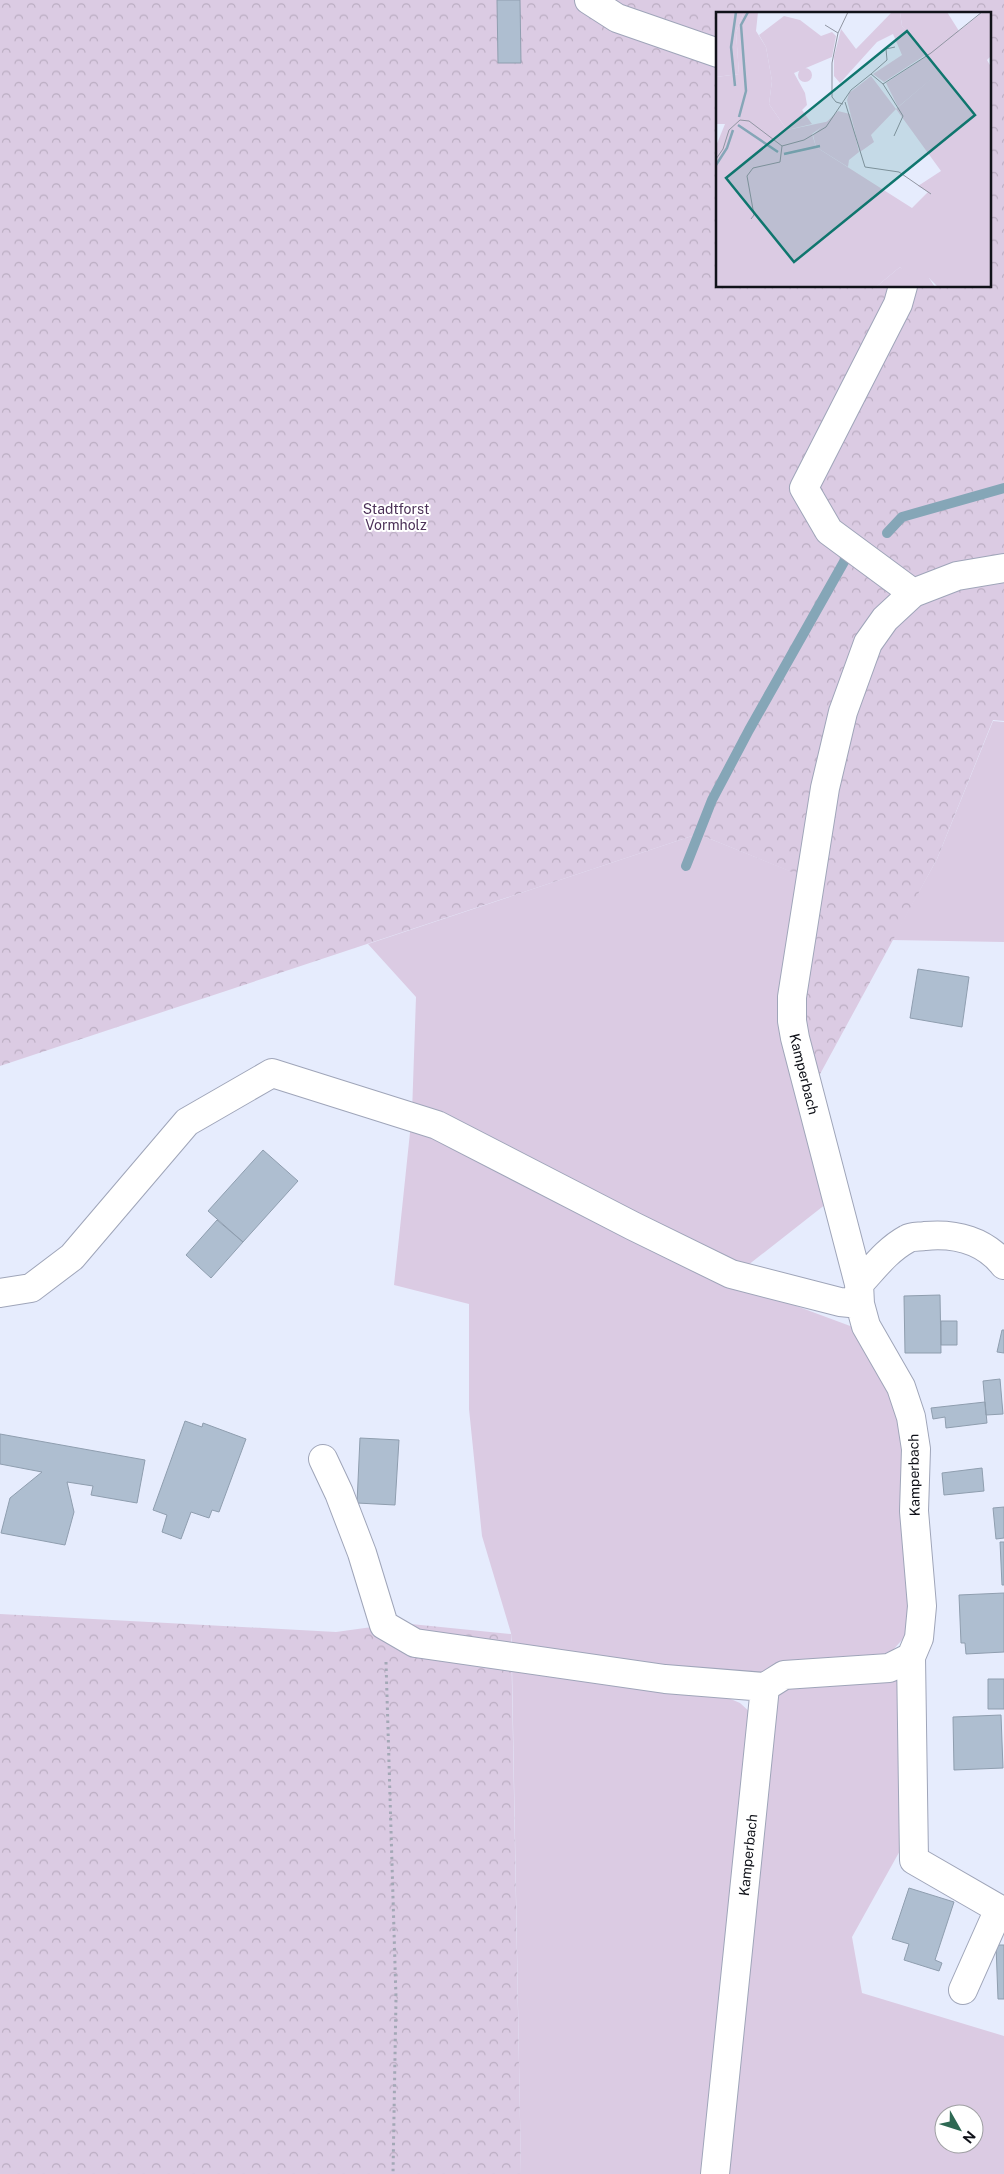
<svg xmlns="http://www.w3.org/2000/svg" width="1004" height="2174" font-family="'Public Sans',sans-serif">
<style>
.grass{fill:#dbcbe3;fill-rule:evenodd}
.forest{fill:url(#forest-crowns);fill-rule:evenodd}
.lines{fill:none;stroke-linecap:round;stroke-linejoin:round}
.stream{stroke:#85a6b7;stroke-width:10}
.building{fill:#aebed0;stroke:#8f9eaf}
.minor-casing{stroke:#9fa5b9;stroke-width:30}
.path{stroke:#a3a8b6;stroke-width:3;stroke-dasharray:2.5 4;stroke-linecap:butt}
.minor{stroke:#fff;stroke-width:28}
.labels{text-anchor:middle;stroke-width:4;stroke-linejoin:round;paint-order:stroke}
.park-label{font-size:14px;fill:#4c3158;stroke:#fff}
.street-label{font-size:14px;fill:#101219;stroke:#fff}
.inset-river{fill:none;stroke:#85a6b7;stroke-width:2.5}
.inset-road{fill:none;stroke:#9095a2;stroke-width:1}
.view{fill:#0f766e;fill-opacity:0.15;stroke:#0f766e;stroke-width:2.5}
.inset-edge{fill:none;stroke:#101219;stroke-width:2.5}
</style>
<defs>
<pattern id="forest-crowns" width="20" height="18" patternUnits="userSpaceOnUse" patternTransform="scale(1.25)"><rect width="20" height="18" fill="#dbcbe3"/><path d="M2 6a3 3 0 1 1 6 0M12 15a3 3 0 1 1 6 0" fill="none" stroke="#bbadc2"/></pattern>
</defs>
<rect width="100%" height="100%" fill="#e6ecfd"/>
<path class="grass" d="M993 721 1004 722V942L892 940 937 859Z
M698 834 805 877 782 1009 831 1200 738 1273 412 1113 416 997 368 944Z
M411 1123 726 1280 861 1330 905 1424 909 1632 893 1650 881 1655 767 1675 726 1679 512 1646 511 1633 482 1536 469 1409V1304L394 1285Z
M512 1665 726 1697 740 1703 751 1713 710 2174H521Z
M900 1675 902 1847 852 1937 862 1993 1004 2036V2174H724L773 1704 780 1691 790 1685ZM944 2114H974V2144H944Z"/>
<path class="forest" d="M0 0H1004V721L993 720 937 859 813 1087 799 1016 816 882 698 834 0 1066ZM718 14H990V286H718Z
M0 1614 336 1632 401 1623 511 1634 521 2174H0Z"/>
<g class="lines">
<path class="stream" d="M887 533 902 517 1004 488
M686 866 712 800 749 730 845 560"/>
</g>
<path class="building" d="M497 0H520L521 63H498Z
M918 969 969 977 962 1027 910 1018Z
M263 1150 298 1181 243 1242 208 1211Z
M217 1220 243 1242 211 1278 186 1255Z
M940 1295 941 1353H905L904 1296Z
M941 1321H957V1345H941Z
M1002 1330H1004V1353L997 1352Z
M1000 1379 1003 1414 986 1415 983 1381Z
M985 1402 987 1423 946 1428 945 1417 933 1419 931 1408Z
M185 1421 202 1427 203 1423 246 1439 219 1512 212 1510 209 1518 191 1512 181 1539 162 1532 167 1515 153 1510Z
M0 1434 145 1460 137 1503 91 1495 93 1486 67 1482 74 1512 65 1545 1 1533 10 1498 42 1472 0 1464Z
M360 1438 399 1440 395 1505 357 1503Z
M982 1468 984 1491 944 1495 942 1473Z
M1004 1507V1538L996 1539 993 1508Z
M1000 1542H1004V1585H1002Z
M1004 1593V1652L966 1654 965 1643H961L959 1595Z
M988 1679H1004V1709H988Z
M1001 1715 1003 1768 954 1770 953 1717Z
M909 1888 954 1902 935 1960 942 1963 939 1971 904 1960 909 1944 892 1939Z
M996 1945H1004V1999H998Z"/>
<g class="lines">
<g class="minor-casing">
<path id="minor" d="M589 0 617 18 718 53
M903 286 898 304 804 488 829 531 913 593
M859 1284C874 1268 887 1250 907 1239 912 1236 919 1237 925 1236 956 1233 985 1241 1004 1265
M0 1293 31 1288 72 1257 187 1122 272 1073 437 1125 633 1226 731 1274 840 1302 860 1304
M323 1459 339 1493 362 1553 384 1625 415 1643 665 1679 765 1687
M911 1657 914 1860 999 1909 963 1990
M765 1687 784 1675 889 1668 911 1657 919 1638 922 1606 914 1511 916 1449 911 1417 901 1387 866 1326 860 1304 859 1284 795 1038 792 1021V997L825 788 843 712 868 643 885 619 913 593 957 576 1004 568
M715 2174 765 1687"/>
</g>
<path class="path" d="M386 1662 396 1998 393 2174"/>
<use href="#minor" class="minor"/>
</g>
<g class="labels">
<g class="park-label">
<text x="396" y="514">Stadtforst<tspan x="396" dy="16">Vormholz</tspan></text>
</g>
<g class="street-label">
<text transform="translate(804 1074) rotate(76)" y="5">Kamperbach</text>
<text transform="translate(914 1475) rotate(-91)" y="5">Kamperbach</text>
<text transform="translate(748 1855) rotate(-84)" y="5">Kamperbach</text>
</g>
</g>
<g transform="translate(716 12)">
<rect width="275" height="275" fill="#e6ecfd"/>
<path d="M0 0H28L20 20 23 62 0 65ZM176 0H184L186 14 211 42 168 70 157 62 186 43 177 22 161 30 124 71 118 64V45L125 17 140 37ZM68 4 84 8 105 24 116 20 120 24 116 45 78 61 89 81 91 93 86 98 96 112 71 118 53 92 56 69 50 35 43 23ZM212 43 225 59 182 95 170 71ZM82 63a7 7 0 1 1 14 0a7 7 0 1 1-14 0ZM155 64 180 97 155 123 158 130 144 140 131 88 133 81ZM122 99 134 102 143 140 133 148 132 155 100 135 97 123ZM184 255 200 266H213L219 275H160Z" fill="#dbcbe3"/>
<path d="M28 0H42L40 19 50 35 56 69 53 92 71 118 114 109 96 122 100 135 196 196 212 180 202 174 225 159 180 97 224 59 186 14 184 0H231L243 19 267 0H275V44L271 48 275 55V275H222L213 266H196L184 255 160 275H0V134L9 112H0V65L23 62 20 20Z" fill="#dbcbe3"/>
<path class="inset-river" d="M19 74 15 35 20 0M23 105 30 79 25 13 32 0M22 113 62 140M68 142 104 134M0 153 11 136 17 118"/>
<path class="inset-road" d="M109 13 122 21M155 62 171 48 170 37 179 35M167 72 215 41 266 0M129 90 149 155 183 160 215 182M127 92 120 90 116 85V51L122 21 132 0M0 147 7 137 13 118 24 108 33 109 66 134 88 128 110 115 135 78 155 62 167 72 187 104 178 124M35 207 38 203 31 164 37 156 64 150 66 134"/>
<path class="view" d="M191 19 259 103 78 250 10 166Z"/>
<rect width="275" height="275" class="inset-edge"/>
</g>
<g transform="translate(959 2129) rotate(129)"><circle r="24" fill="#ffffff" stroke="#9fa0a3"/>
<path d="M0-4L9 19L0 12L-9 19Z" fill="#2e6953"/>
<text y="-8" font-size="14" font-weight="bold" text-anchor="middle" fill="#101219">N</text>
</g>
</svg>
